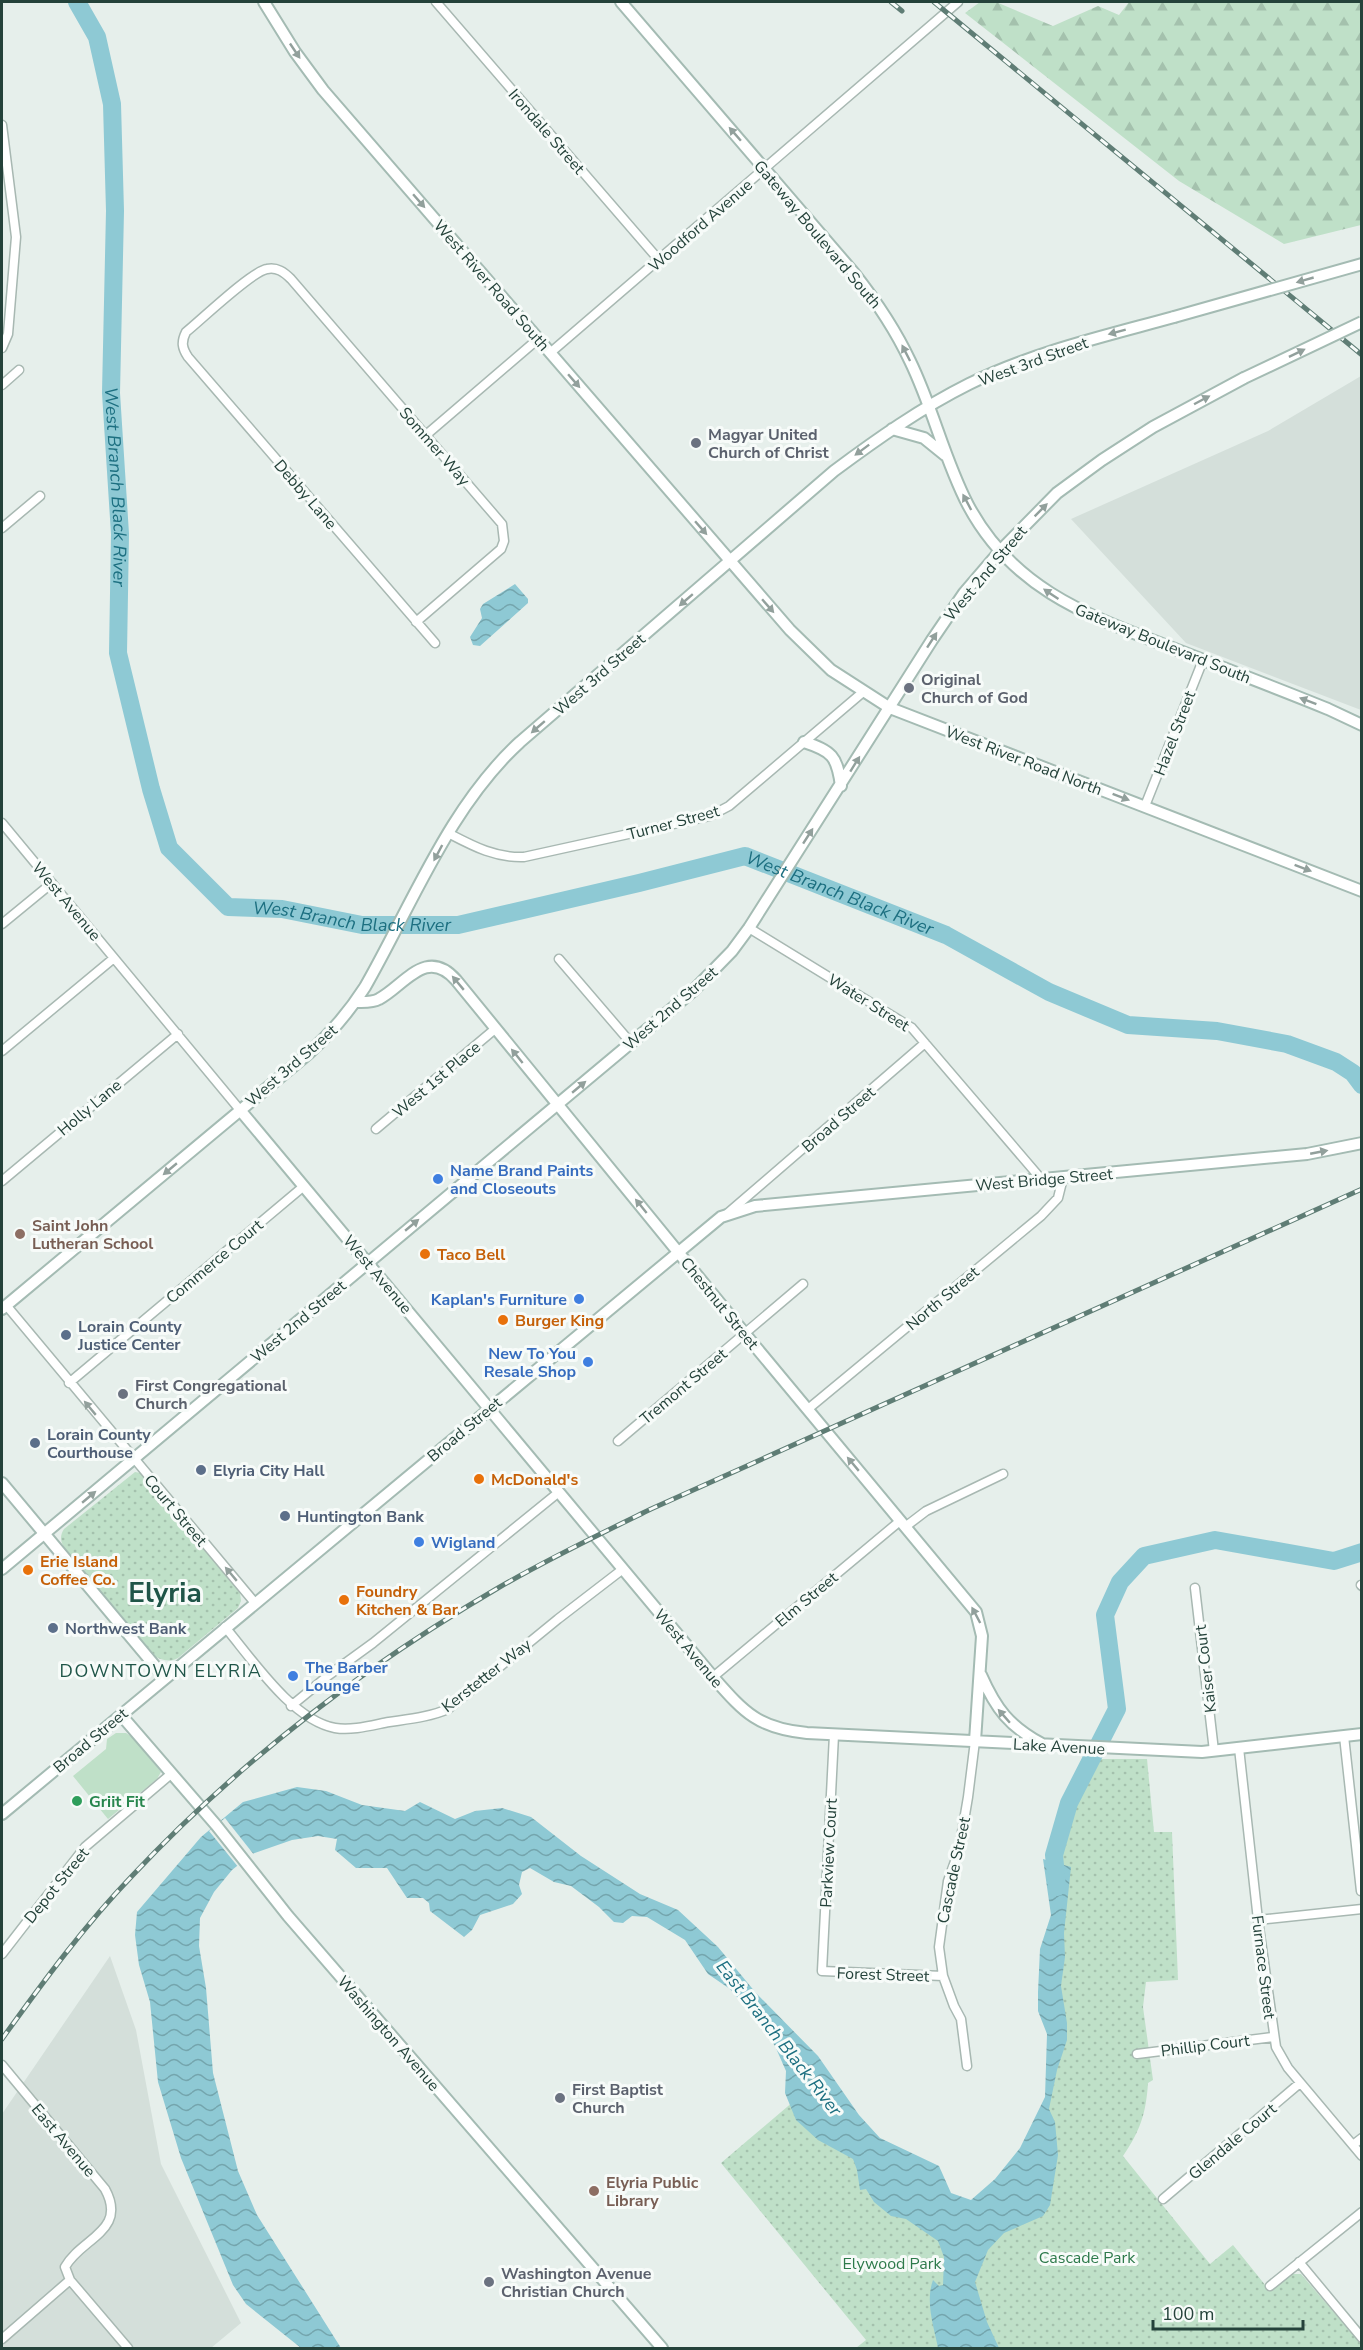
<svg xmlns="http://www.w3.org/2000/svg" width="1363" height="2350" font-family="'Nunito Sans',sans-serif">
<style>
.built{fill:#d4dfda}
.green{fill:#bfe0c8}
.forest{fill:url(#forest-firs)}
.park{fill:url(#park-dots)}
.water{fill:url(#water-waves)}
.pier{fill:#e6efeb}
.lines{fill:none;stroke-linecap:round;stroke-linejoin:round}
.river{stroke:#8ec9d4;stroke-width:18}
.street-casing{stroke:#a8b8b2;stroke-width:11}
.secondary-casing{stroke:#a4bbb3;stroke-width:14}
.street{stroke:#fff;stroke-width:8}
.secondary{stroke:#fff;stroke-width:10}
.rail-casing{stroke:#5f7d75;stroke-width:5}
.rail{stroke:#f7fbf9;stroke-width:3;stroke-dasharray:9;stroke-linecap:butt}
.secondary-bridge-casing{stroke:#a4bbb3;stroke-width:14;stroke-linecap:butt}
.secondary-bridge{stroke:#fff;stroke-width:10}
.oneway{fill:#92a09c}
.worship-dot{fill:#6b7280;stroke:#f7fbf9;stroke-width:2}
.shop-dot{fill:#3f7fe0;stroke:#f7fbf9;stroke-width:2}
.education-dot{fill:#8d6e63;stroke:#f7fbf9;stroke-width:2}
.food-dot{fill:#e8710a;stroke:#f7fbf9;stroke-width:2}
.service-dot{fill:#5c6f8a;stroke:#f7fbf9;stroke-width:2}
.leisure-dot{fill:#2e9e5b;stroke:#f7fbf9;stroke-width:2}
.labels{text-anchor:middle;stroke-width:6;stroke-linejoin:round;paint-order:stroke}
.street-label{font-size:16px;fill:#24423a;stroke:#f7fbf9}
.worship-label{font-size:16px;font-weight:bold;fill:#5b616d;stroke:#f7fbf9;text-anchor:start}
.shop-label{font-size:16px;font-weight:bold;fill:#366cbe;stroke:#f7fbf9;text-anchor:start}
.education-label{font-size:16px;font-weight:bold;fill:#785e54;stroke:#f7fbf9;text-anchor:start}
.food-label{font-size:16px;font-weight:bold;fill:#c56008;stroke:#f7fbf9;text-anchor:start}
.service-label{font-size:16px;font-weight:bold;fill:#4e5e75;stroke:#f7fbf9;text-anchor:start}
.leisure-label{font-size:16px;font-weight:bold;fill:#27864d;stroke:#f7fbf9;text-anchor:start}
.park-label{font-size:16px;fill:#2d7a4b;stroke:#f7fbf9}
.water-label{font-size:18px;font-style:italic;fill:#1c6f80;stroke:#f7fbf9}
.neighbourhood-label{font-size:18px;letter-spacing:1.5px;fill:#1f5548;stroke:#f7fbf9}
.town-label{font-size:28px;font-weight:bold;fill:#1f5548;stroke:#f7fbf9}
</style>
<defs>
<pattern id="forest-firs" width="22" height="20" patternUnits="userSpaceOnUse" patternTransform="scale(1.5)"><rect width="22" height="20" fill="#bfe0c8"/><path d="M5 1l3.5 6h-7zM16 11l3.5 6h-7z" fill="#a4c1ad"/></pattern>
<pattern id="park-dots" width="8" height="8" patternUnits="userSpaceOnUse" patternTransform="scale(1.5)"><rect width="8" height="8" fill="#bfe0c8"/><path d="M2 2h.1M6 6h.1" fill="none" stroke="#a4c1ad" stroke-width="1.8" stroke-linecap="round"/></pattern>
<pattern id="water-waves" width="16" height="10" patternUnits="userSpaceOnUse" patternTransform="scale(1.5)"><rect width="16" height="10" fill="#8ec9d4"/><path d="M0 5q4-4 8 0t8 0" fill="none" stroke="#74a5ad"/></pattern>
</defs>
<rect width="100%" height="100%" fill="#e6efeb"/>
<path class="built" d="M1361 376V710L1186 643 1071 519 1268 431Z
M110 1956 136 2030 161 2164 241 2323 211 2348H2V2114Z"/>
<path class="green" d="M116 1733H126L132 1737 161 1772 157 1779 108 1819 73 1776 106 1749 107 1739Z"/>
<path class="forest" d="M980 2H996L1053 26 1098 6 1119 15 1129 2H1361V225L1284 244 1179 181 965 13Z"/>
<path class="park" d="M135 1472 141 1473 240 1592 241 1601 238 1608 178 1658C170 1662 164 1661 156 1657L64 1547C60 1541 60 1535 64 1529Z
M1091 1759H1147L1154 1832H1172L1178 1980 1146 1982 1143 2007 1153 2080 1148 2083C1146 2114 1140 2131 1123 2156L1210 2264 1233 2245 1270 2291 1292 2274H1301L1361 2344V2348H856L866 2340 721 2163 814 2084 965 2234 1038 2155 1056 2038 1057 1894 1054 1855 1069 1803Z"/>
<path class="water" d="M515 584 528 599V603L480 646 473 645 470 637 482 618 480 609 483 604Z
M297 1787 326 1791 362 1805 405 1811 420 1802 455 1819 475 1811 502 1808 531 1817 581 1856 640 1894 678 1910 718 1947 756 1993 818 2056 859 2115 880 2138 939 2166 951 2193 971 2200 995 2179 1020 2148 1045 2097 1047 2034 1038 2011V1992L1040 1949 1051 1915 1043 1859 1071 1867 1064 1933 1065 1957 1061 1986 1067 2023V2040L1057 2070 1049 2109 1055 2122 1058 2155 1050 2205 1043 2216 1004 2233 988 2250 975 2282 987 2322 999 2348H938C934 2327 925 2302 933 2280L939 2286 943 2285 944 2257 938 2241 906 2219 891 2216 874 2202 866 2189 860 2190 857 2170 853 2159 818 2140 796 2120 785 2093 786 2071 775 2046 757 2020 730 1989 708 1974 685 1940 647 1917 632 1916 623 1923 614 1922 599 1907 571 1886 554 1882 530 1868 522 1872 519 1885 522 1894 513 1904 480 1915 472 1930 464 1937 430 1911 429 1903 423 1898H407L387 1868H356L335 1850 337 1839 318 1836 292 1840 252 1854 232 1870 214 1892 200 1918 199 1946 206 1988 213 2073 238 2171 257 2215 341 2348H301L246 2304 233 2285 181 2158 158 2082 150 2002 139 1965 135 1935 137 1912 201 1837 243 1802Z"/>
<path class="pier" d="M225 1818 255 1856 239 1868 209 1831Z"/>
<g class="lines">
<g class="river">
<path id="s1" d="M77 2 97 37 112 104 115 211 111 393 120 534 118 653 151 789 169 848 228 907 282 909 362 925H458L639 883 745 856 946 935 1049 992 1128 1025 1217 1031 1287 1044 1336 1062 1353 1073 1362 1085"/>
<path d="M1057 1887 1054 1855 1069 1803 1117 1709 1105 1615 1120 1582 1144 1556 1215 1540 1334 1561 1362 1552"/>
</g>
<g class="street-casing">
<path id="street" d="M436 2 659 260
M2 125 16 237 8 334 2 348
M550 353 958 2
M2 385 19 370
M426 435 538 339
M2 528 40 496
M416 622 501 549 504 541 502 524 291 279C284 272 277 267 267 269 252 271 201 320 186 332 181 342 182 348 188 357L435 643
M1145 806 1203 660
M2 823 240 1110
M448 833C473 846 495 858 524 857L710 816 729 806 863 692
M2 924 52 883
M749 928 912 1028 1042 1180
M559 959 631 1043
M2 1051 114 958
M376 1129 495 1029
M2 1181 178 1034
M728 1213 925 1043
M6 1305 255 1603
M69 1383 304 1186
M808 1409 1041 1216 1058 1198 1063 1178
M618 1441 803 1284
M905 1527 926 1511 1003 1474
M1361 1585 1362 1586
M1195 1588 1214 1751
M225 1627C252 1659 292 1720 335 1728 352 1731 373 1725 389 1722 409 1719 430 1717 448 1709L558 1619 623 1569
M713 1677 900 1521
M291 1706 329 1675 373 1643 559 1492
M834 1735 822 1971 943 1976
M1344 1736 1361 1891
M1239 1748 1258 1920 1276 2047 1288 2068 1362 2156
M1258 1920 1362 1909
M2 1954 85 1847 171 1774
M1137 2054 1273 2037
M2 2065 105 2189C128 2231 81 2238 65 2267L70 2280 128 2348
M967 2066 961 2019 954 2006 943 1976 939 1947 948 1881 959 1850 968 1797 975 1741
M1353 2145 1362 2138
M1163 2199 1300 2083
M1299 2262 1362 2338
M1270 2286 1362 2212
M2 2339 70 2280"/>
</g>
<g class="secondary-casing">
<path id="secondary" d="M264 2 295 52 323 90 790 630 831 670 890 708 1362 891
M621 2 854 273C876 301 895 329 910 361 933 408 944 459 968 505 1015 593 1093 617 1180 651 1229 670 1279 689 1328 709L1362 725
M892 429 924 438 945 455
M804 742C832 751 837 756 841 786
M355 1002C363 1002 372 1003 379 999 404 986 426 946 456 980L745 1334 976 1612 982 1636 975 1741
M240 1110 713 1677C744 1712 757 1728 807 1733L1202 1752 1362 1734
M2 1309 309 1053C331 1033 349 1012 365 987 412 905 449 807 520 742L834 471C877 439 921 408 969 384 1034 352 1105 336 1174 317
M2 1483 165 1678
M2 1569 693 991 732 951 749 928 932 640 964 593 1000 551 1057 493 1102 460 1153 427 1244 378
M981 1675C996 1709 1009 1726 1042 1744
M121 1715 216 1825 288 1916 662 2348
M2 1814 721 1217 755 1206 1307 1154 1362 1143"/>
</g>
<use href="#street" class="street"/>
<use href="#secondary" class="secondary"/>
<g class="rail-casing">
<path id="rail" d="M891 2 902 11
M934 2 1362 355
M2 2039C43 1982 84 1926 132 1876 239 1762 363 1667 498 1588 548 1559 600 1534 651 1509L1362 1189"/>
</g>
<use href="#rail" class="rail"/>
<g class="secondary-bridge-casing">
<path id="secondary-bridge" d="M1174 317 1362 264
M1244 378 1362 322"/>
</g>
<use href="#secondary-bridge" class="secondary-bridge"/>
</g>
<defs><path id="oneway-solid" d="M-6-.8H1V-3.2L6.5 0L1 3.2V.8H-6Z" transform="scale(1.5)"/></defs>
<g class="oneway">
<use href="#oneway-solid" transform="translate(295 51) rotate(56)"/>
<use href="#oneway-solid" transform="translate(735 134) rotate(-131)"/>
<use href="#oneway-solid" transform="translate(419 201) rotate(49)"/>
<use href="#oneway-solid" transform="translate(1305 280) rotate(164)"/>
<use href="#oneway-solid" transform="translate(1117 332) rotate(165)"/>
<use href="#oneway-solid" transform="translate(906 353) rotate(-117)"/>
<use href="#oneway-solid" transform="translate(1297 353) rotate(-26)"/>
<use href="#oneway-solid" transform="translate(574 381) rotate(49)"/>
<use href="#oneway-solid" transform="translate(1202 400) rotate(-28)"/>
<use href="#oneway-solid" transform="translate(862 450) rotate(143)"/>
<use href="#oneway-solid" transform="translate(967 502) rotate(-118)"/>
<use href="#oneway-solid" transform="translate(1041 510) rotate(-45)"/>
<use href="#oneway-solid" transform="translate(701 528) rotate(49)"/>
<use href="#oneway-solid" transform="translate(1051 594) rotate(-146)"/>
<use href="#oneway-solid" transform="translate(686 600) rotate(139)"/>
<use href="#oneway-solid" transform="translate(768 606) rotate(49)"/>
<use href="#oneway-solid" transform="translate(932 640) rotate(-57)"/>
<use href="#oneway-solid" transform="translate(1308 701) rotate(-159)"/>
<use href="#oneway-solid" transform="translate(538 727) rotate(139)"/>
<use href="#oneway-solid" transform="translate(855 764) rotate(-58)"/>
<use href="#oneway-solid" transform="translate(1121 797) rotate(21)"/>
<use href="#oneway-solid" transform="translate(808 836) rotate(-57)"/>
<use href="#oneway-solid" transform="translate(438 853) rotate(118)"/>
<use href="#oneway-solid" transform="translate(1303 868) rotate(21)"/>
<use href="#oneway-solid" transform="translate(458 983) rotate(-130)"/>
<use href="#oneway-solid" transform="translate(517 1056) rotate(-129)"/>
<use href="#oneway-solid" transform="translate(579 1087) rotate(-40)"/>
<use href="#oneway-solid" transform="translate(1319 1152) rotate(-11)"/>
<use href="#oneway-solid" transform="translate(170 1169) rotate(140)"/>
<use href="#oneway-solid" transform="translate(641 1206) rotate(-129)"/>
<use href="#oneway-solid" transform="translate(412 1225) rotate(-40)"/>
<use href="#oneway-solid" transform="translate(90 1408) rotate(-130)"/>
<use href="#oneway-solid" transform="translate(853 1464) rotate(-130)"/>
<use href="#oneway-solid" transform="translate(89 1497) rotate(-40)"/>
<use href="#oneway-solid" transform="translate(231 1574) rotate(-130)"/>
<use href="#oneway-solid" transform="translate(976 1615) rotate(-118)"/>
<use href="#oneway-solid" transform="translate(1004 1716) rotate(-131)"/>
</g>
<g class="worship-dot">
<circle cx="696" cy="443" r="6"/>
<circle cx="909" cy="688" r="6"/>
<circle cx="123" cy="1394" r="6"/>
<circle cx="560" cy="2098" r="6"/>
<circle cx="489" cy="2282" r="6"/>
</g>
<g class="shop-dot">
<circle cx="438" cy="1179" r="6"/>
<circle cx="579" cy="1299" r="6"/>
<circle cx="588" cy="1362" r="6"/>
<circle cx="419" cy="1542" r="6"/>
<circle cx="293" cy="1676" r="6"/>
</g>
<g class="education-dot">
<circle cx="20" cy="1234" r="6"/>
<circle cx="594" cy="2191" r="6"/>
</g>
<g class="food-dot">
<circle cx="425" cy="1254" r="6"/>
<circle cx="503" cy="1320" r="6"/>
<circle cx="479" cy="1479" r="6"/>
<circle cx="28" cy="1570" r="6"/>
<circle cx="344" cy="1600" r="6"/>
</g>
<g class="service-dot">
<circle cx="66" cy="1335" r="6"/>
<circle cx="35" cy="1443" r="6"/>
<circle cx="201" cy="1470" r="6"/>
<circle cx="285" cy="1516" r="6"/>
<circle cx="53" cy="1628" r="6"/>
</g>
<circle class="leisure-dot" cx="77" cy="1801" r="6"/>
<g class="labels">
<g class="street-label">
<text transform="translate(547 131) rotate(49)" y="6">Irondale Street</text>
<text transform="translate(700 225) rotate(-41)" y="6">Woodford Avenue</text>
<text transform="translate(818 234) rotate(50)" y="6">Gateway Boulevard South</text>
<text transform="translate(492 285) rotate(49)" y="6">West River Road South</text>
<text transform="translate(1033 361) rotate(-20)" y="6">West 3rd Street</text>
<text transform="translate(435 446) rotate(49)" y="6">Sommer Way</text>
<text transform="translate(306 494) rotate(49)" y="6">Debby Lane</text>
<text transform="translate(985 573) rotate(-50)" y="6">West 2nd Street</text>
<text transform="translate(1163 643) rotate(22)" y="6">Gateway Boulevard South</text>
<text transform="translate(599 674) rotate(-41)" y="6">West 3rd Street</text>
<text transform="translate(1174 733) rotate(-69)" y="6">Hazel Street</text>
<text transform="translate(1024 760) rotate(21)" y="6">West River Road North</text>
<text transform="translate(673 822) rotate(-15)" y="6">Turner Street</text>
<text transform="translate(67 901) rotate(50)" y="6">West Avenue</text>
<text transform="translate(869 1002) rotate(32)" y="6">Water Street</text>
<text transform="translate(670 1008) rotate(-41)" y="6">West 2nd Street</text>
<text transform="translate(291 1065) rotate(-41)" y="6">West 3rd Street</text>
<text transform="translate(436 1079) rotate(-40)" y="6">West 1st Place</text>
<text transform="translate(89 1107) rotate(-40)" y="6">Holly Lane</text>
<text transform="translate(838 1119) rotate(-41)" y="6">Broad Street</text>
<text transform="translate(1044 1179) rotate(-5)" y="6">West Bridge Street</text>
<text transform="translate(214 1261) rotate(-40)" y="6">Commerce Court</text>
<text transform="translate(378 1274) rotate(50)" y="6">West Avenue</text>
<text transform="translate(942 1298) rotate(-40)" y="6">North Street</text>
<text transform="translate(720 1303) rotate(51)" y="6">Chestnut Street</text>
<text transform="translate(298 1321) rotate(-40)" y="6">West 2nd Street</text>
<text transform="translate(683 1386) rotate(-40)" y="6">Tremont Street</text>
<text transform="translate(464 1429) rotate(-40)" y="6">Broad Street</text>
<text transform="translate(176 1510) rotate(50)" y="6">Court Street</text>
<text transform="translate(806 1599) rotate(-40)" y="6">Elm Street</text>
<text transform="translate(689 1648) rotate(50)" y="6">West Avenue</text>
<text transform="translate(1205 1669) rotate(-97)" y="6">Kaiser Court</text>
<text transform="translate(486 1675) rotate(-38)" y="6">Kerstetter Way</text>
<text transform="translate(90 1740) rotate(-40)" y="6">Broad Street</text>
<text transform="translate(1059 1746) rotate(3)" y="6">Lake Avenue</text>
<text transform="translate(828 1853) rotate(-87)" y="6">Parkview Court</text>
<text transform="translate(953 1870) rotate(-78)" y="6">Cascade Street</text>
<text transform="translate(56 1885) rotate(-51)" y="6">Depot Street</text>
<text transform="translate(1264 1967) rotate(83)" y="6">Furnace Street</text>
<text transform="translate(883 1974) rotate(2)" y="6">Forest Street</text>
<text transform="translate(389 2033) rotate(49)" y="6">Washington Avenue</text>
<text transform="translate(1205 2045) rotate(-7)" y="6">Phillip Court</text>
<text transform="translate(64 2140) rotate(50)" y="6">East Avenue</text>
<text transform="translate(1232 2141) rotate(-40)" y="6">Glendale Court</text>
</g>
<g class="worship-label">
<text x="708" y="440">Magyar United<tspan x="708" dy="18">Church of Christ</tspan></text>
<text x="921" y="685">Original<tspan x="921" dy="18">Church of God</tspan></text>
<text x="135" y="1391">First Congregational<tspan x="135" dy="18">Church</tspan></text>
<text x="572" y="2095">First Baptist<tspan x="572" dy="18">Church</tspan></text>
<text x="501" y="2279">Washington Avenue<tspan x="501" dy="18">Christian Church</tspan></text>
</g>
<g class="shop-label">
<text x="450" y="1176">Name Brand Paints<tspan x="450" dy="18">and Closeouts</tspan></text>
<text x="567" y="1305" text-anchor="end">Kaplan's Furniture</text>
<text x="576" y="1359" text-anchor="end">New To You<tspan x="576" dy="18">Resale Shop</tspan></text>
<text x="431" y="1548">Wigland</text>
<text x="305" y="1673">The Barber<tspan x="305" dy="18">Lounge</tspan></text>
</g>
<g class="education-label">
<text x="32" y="1231">Saint John<tspan x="32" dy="18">Lutheran School</tspan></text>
<text x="606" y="2188">Elyria Public<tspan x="606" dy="18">Library</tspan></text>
</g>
<g class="food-label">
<text x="437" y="1260">Taco Bell</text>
<text x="515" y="1326">Burger King</text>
<text x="491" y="1485">McDonald's</text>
<text x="40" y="1567">Erie Island<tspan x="40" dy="18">Coffee Co.</tspan></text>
<text x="356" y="1597">Foundry<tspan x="356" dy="18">Kitchen &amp; Bar</tspan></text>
</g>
<g class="service-label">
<text x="78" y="1332">Lorain County<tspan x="78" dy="18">Justice Center</tspan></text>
<text x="47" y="1440">Lorain County<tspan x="47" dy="18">Courthouse</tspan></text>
<text x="213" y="1476">Elyria City Hall</text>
<text x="297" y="1522">Huntington Bank</text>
<text x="65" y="1634">Northwest Bank</text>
</g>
<g class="leisure-label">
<text x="89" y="1807">Griit Fit</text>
</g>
<g class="park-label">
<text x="1087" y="2263">Cascade Park</text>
<text x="892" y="2269">Elywood Park</text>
</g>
<g class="water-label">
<text dy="6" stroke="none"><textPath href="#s1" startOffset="492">West Branch Black River</textPath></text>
<text dy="6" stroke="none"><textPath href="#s1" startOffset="1572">West Branch Black River</textPath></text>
<text dy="6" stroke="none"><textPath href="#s1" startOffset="1068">West Branch Black River</textPath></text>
<text transform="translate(779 2038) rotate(52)" y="6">East Branch Black River</text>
</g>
<g class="neighbourhood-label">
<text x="161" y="1677">DOWNTOWN ELYRIA</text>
</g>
<g class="town-label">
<text x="165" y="1602">Elyria</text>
</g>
</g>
<rect width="1363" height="2350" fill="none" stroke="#24423a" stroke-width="6"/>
<path d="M1153 2320v9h150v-9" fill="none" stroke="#24423a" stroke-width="3"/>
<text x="1162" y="2320" font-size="18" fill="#24423a" stroke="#f7fbf9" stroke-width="4.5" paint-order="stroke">100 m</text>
</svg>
